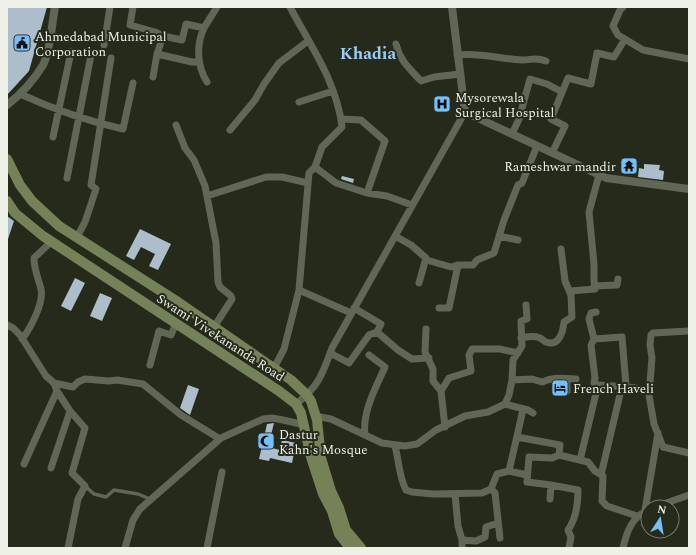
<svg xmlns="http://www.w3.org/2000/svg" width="696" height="555" font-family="Spectral,serif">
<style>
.building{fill:#adbdcb}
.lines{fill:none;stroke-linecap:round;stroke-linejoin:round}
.service{stroke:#616757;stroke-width:3.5}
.minor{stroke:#616757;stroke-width:7}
.tertiary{stroke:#616757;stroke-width:8}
.secondary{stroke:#758258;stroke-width:10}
.labels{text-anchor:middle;stroke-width:4;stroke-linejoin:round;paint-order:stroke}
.poi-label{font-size:13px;fill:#edf1e7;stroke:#252a1b;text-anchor:start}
.street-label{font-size:13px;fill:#edf1e7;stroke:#252a1b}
.district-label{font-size:17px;font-weight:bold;fill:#99ccf6;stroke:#252a1b}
</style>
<rect width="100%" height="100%" fill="#252a1b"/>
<path class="building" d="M7 7H47L29 71 7 95Z
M439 100 448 104 445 110 436 105Z
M644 164 660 165 659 170 664 171 663 180 638 177 639 168 644 169Z
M342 176 354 179 353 183 341 179Z
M7 216 14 221 8 239H7Z
M140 229 171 244 158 270 149 266 155 254 141 247 134 260 126 256Z
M75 278 85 283 71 311 61 306Z
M100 293 112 298 102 321 90 316Z
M556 383H562L563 394 554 392Z
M188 385 199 389 190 415 180 408Z
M274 423 268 447 280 450 282 440 296 443 292 463 270 458 269 461 259 459 267 424Z"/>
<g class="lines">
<path class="service" d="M85 486 94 494 106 497 114 490 138 494 150 499"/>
<path class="minor" d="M133 7 130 25 155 32 163 36
M290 7C310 45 337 82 342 127L322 147 315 167 336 183 367 193 387 196 412 205
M623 7 620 10 613 26 618 35 643 50 689 59
M396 44C400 61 409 68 421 81L434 77 460 74
M104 45 110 7
M157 54 192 62H199
M457 55C479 52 500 59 522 60 532 60 535 57 546 61
M153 77 157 54 163 36 182 40 186 24 204 28
M207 82C197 66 196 45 204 28 208 21 213 14 217 7
M20 94C53 109 87 121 123 129L133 83
M299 102 333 91
M341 119 361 120 385 141 367 193
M176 125 185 148 194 160 205 186 216 243 218 282 220 287 231 296 232 299 214 327
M230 130 255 100 264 84 279 63 308 41
M512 134 519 119 530 79 547 84 562 92
M53 137 71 52
M552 153 565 126 551 119 568 78 591 84 597 53 614 57 625 39
M67 178 91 55
M207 196 266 177H282L308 183
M395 236 411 245 426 258 419 283
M499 236 518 240
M77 237 85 222 96 189 91 185 111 58
M430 261 451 267 458 265H473L477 260 494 253 504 220 518 185 522 183 537 146
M594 286 617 285 618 279
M299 290 351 313
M570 291 595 289 594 281V264L589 212 599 175
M439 308H449L458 265
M7 325 13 328 20 335 46 376 54 383 57 391 70 411 85 428 72 473 85 486 78 499 68 548
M426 329 425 352 433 369V381L441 391 445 427
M689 331 653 333 651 335 650 345 652 358 649 395 654 424 663 447 689 453
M377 332 398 350 412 359 429 358
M521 338C526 337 535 335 540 338 542 339 544 341 546 342 559 347 563 332 564 322L572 317 571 295 565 281 561 249
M22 339C31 328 44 302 41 289 38 278 34 269 34 258L51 242
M594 339 622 337 626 386
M330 353 349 363 369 335 377 332 381 324 354 308
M150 365 159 331 171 335 176 323
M274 368 284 349 299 290 309 173 315 167
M512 380 532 379 542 382C556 376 562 379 576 379
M54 383 73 387 78 382 85 379 109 381 117 380 143 384 181 415 220 439
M598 385 628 387 649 390
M441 391 449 378 471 371 469 355 472 349H500L518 353
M567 391V379
M296 404C319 386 322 375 332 348L465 112
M505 404 509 395 512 380 513 360 522 346 521 321 527 319 526 305
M315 416 331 419 382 443 405 446 417 444 436 430 465 416 488 412 505 404 528 410 533 413
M365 435C362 412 376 387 385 367L369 355
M517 437 560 445 559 455
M395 446C399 461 399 477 406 490L412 492 433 494 482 493 491 489 495 493 500 538
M580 460 598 385 594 383 595 378 591 345 594 339 589 319 591 313 596 312
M24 464 57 391
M51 468 70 411
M509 471 527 475
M601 475 622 386
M551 485 578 490C578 504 576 519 568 530L571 537 569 548
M491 489 497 474 509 471 520 423 523 409
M455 494 458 526 462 540
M550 499 551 485 527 482 529 457 552 458 559 455 588 462 595 471 603 476 602 501 607 506 637 516
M655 507 689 495
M645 510 658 433
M125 548 133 520 140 509 221 438 263 419 272 418 283 420 305 425
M207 548 222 472
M462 548V540L476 541 485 537 486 527 498 523
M623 548C626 535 630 522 641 514"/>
<path class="tertiary" d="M452 7 465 112 606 178 689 189
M7 105C20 95 34 80 43 65 50 53 52 22 55 7"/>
<path class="secondary" d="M7 159 20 185 32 201 59 226 178 302 291 380 307 395 311 401 317 420 321 458 331 491 339 508 346 530 361 548
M7 201 15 213 43 236 279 391 296 404 301 413 311 457 323 494 332 511 339 534 350 548"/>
</g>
<defs>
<g id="civic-square" transform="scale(0.9)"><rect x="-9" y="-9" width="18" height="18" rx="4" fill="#78bff7" stroke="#252a1b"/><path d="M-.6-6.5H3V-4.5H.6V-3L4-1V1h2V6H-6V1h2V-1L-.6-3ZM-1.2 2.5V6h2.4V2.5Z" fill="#111"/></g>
<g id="hospital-square" transform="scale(0.9)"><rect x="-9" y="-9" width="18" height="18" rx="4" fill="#78bff7" stroke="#252a1b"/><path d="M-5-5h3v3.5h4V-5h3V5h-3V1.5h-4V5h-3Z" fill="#111"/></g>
<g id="temple-square" transform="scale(0.9)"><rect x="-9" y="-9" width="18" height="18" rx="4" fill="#78bff7" stroke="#252a1b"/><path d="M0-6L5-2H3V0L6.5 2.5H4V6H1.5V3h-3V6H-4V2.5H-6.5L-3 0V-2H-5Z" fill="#111"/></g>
<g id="hotel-square" transform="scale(0.9)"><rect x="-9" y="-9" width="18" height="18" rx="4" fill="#78bff7" stroke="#252a1b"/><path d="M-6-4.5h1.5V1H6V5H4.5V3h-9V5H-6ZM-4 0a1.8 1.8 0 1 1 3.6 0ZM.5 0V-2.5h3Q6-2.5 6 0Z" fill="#111"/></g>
<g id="mosque-square" transform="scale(0.9)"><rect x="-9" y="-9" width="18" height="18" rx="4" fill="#78bff7" stroke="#252a1b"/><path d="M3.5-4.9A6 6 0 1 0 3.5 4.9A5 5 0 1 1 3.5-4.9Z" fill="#111"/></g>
</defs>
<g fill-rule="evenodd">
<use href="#civic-square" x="22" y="43"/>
<use href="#hospital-square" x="442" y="104"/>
<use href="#temple-square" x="629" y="166"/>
<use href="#hotel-square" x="560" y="388"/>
<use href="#mosque-square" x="266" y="441"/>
</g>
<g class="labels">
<g class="poi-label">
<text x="35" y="41">Ahmedabad Municipal<tspan x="35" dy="15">Corporation</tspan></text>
<text x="455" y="102">Mysorewala<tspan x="455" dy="15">Surgical Hospital</tspan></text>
<text x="616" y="171" text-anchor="end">Rameshwar mandir</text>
<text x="573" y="393">French Haveli</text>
<text x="279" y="439">Dastur<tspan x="279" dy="15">Kahn's Mosque</tspan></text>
</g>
<g class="street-label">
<text transform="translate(221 337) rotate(33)" y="5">Swami Vivekananda Road</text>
</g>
<g class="district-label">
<text x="368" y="59">Khadia</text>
</g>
</g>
<rect width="696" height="555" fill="none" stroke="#edf1e7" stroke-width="16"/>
<g transform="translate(660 519) rotate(12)"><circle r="19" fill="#252a1b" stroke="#757a6d"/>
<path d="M0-3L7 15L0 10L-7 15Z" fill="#78bff7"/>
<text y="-6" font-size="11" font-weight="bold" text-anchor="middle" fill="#edf1e7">N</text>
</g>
</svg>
